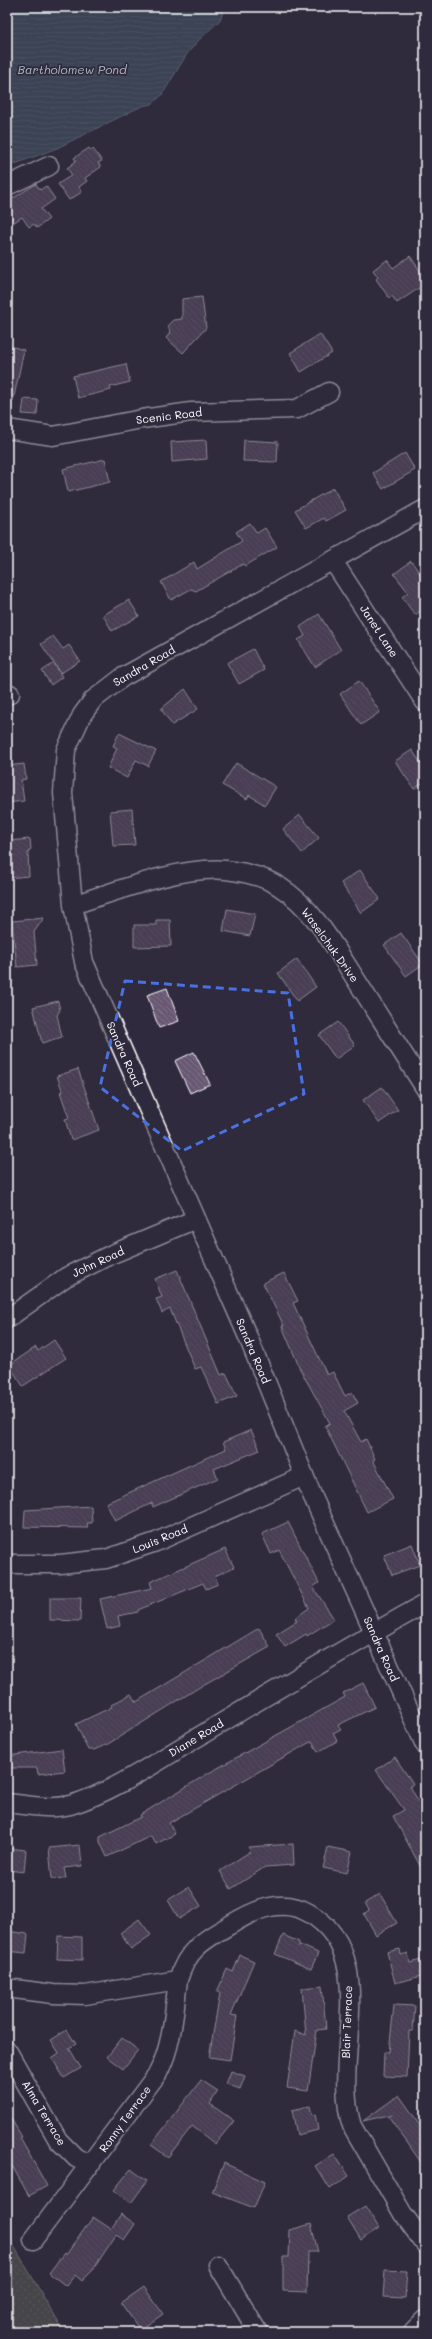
<svg xmlns="http://www.w3.org/2000/svg" width="432" height="2339" font-family="Mali,sans-serif">
<style>
.park{fill:url(#park-dots);stroke:#b2b4ae}
.water{fill:url(#water-rules);stroke:#92a1aa}
.building{fill:url(#building-back-hatch);stroke:#fff}
.lines{fill:none;stroke-linecap:round;stroke-linejoin:round}
.minor-casing{stroke:#fff;stroke-width:21}
.major-casing{stroke:#fff;stroke-width:25}
.minor{stroke:#2f2a3d;stroke-width:18}
.major{stroke:#2f2a3d;stroke-width:22}
.marked{fill:none;stroke:#4a71e0;stroke-width:3;stroke-dasharray:8 5;stroke-linejoin:round}
.labels{text-anchor:middle;stroke-width:3.5;stroke-linejoin:round;paint-order:stroke}
.street-label{font-size:11px;fill:#fff;stroke:#2f2a3d}
.water-label{font-size:12px;font-style:italic;fill:#adb8c0;stroke:#2f2a3d}
</style>
<defs>
<pattern id="park-dots" width="8" height="8" patternUnits="userSpaceOnUse"><rect width="8" height="8" fill="#64695c"/><path d="M2 2h.1M6 6h.1" fill="none" stroke="#7b8074" stroke-width="1.8" stroke-linecap="round"/></pattern>
<pattern id="water-rules" width="6" height="5" patternUnits="userSpaceOnUse"><rect width="6" height="5" fill="#496272"/><path d="M0 2.5h6" fill="none" stroke="#647a87"/></pattern>
<pattern id="building-back-hatch" width="6" height="6" patternUnits="userSpaceOnUse"><rect width="6" height="6" fill="#695873"/><path d="M-1 5l2 2M0 0l6 6M5-1l2 2" fill="none" stroke="#807188"/></pattern>
</defs>
<rect width="100%" height="100%" fill="#2f2a3d"/>
<filter id="ink" filterUnits="userSpaceOnUse"><feTurbulence type="fractalNoise" baseFrequency=".025" numOctaves="2"/><feDisplacementMap in="SourceGraphic" scale="8" xChannelSelector="R" yChannelSelector="G"/><feConvolveMatrix kernelMatrix="1 2 1 2 8 2 1 2 1" color-interpolation-filters="sRGB"/></filter>
<g filter="url(#ink)">
<path class="park" d="M7 2234 64 2332H7Z"/>
<path class="water" d="M7 7H225L220 20 197 42 187 54 162 95 152 104 142 106 57 148 7 167Z"/>
<path class="building" d="M89 148 91 150 93 149 102 161 98 163 101 167 85 178 87 181 79 187 82 192 69 200 58 184 72 175 67 168 76 161 74 158Z
M36 184 40 190 46 186 55 199 41 209 49 219 37 228 34 224 29 227 22 217 7 227V202Z
M410 256 425 278V284L397 303 392 296 389 298 376 279 378 277 373 270 387 260 393 268Z
M202 297 206 328 183 353 166 338 170 333 168 325 173 320 182 319V299Z
M320 334 332 353 301 372 290 353Z
M10 346 24 350 13 401 7 400V359Z
M126 364 130 382 110 387 111 390 78 398 73 376Z
M24 399 38 400 37 415 22 414Z
M206 440 207 459 172 462 171 442Z
M244 440 278 442 277 462 243 461Z
M405 453 415 470 383 489 373 473Z
M105 459 110 482 68 492 63 469Z
M333 488 346 510 326 521 324 518 306 528 295 510Z
M250 523 257 533 265 528 277 547 245 566 243 564 196 591 191 589 171 600 161 582 194 562 197 569 242 541 236 532Z
M411 561 425 580V608L415 615 402 597 408 592 394 574Z
M129 600 139 616 112 631 103 615Z
M319 614 341 650 315 667 298 640 305 636 300 627Z
M53 636 63 649 69 645 80 661 61 673 41 644Z
M253 649 264 670 239 684 227 663Z
M54 663 62 677 51 685 42 671Z
M359 681 380 712 361 725 340 694Z
M185 689 198 709 172 725 161 709Z
M119 733 156 751 148 766 136 760 127 778 108 768 117 748 113 746Z
M412 750 425 769V781L414 789 395 761Z
M236 763 276 787 265 805 249 795 247 799 222 785Z
M24 764 26 779 21 780 24 801 7 803V766Z
M132 809 135 845 113 846 110 811Z
M300 815 319 838 302 853 283 829Z
M30 839 31 849 28 852 29 876 8 878 7 841Z
M360 870 380 899 361 913 341 883Z
M227 909 255 914 250 936 223 931Z
M44 918 34 932 37 965 17 967 12 921Z
M156 920H170L171 946 134 947V925H156Z
M401 933 423 964 406 976 384 945Z
M297 959 316 987 297 1001 278 973Z
M167 988 179 1021 159 1028 147 995Z
M58 1001 60 1010 57 1015 62 1037 42 1043 33 1007Z
M338 1022 355 1045 336 1059 319 1035Z
M194 1052 210 1084 190 1093 175 1061Z
M78 1069 99 1130 71 1140 65 1119 69 1118 60 1092H63L57 1076Z
M382 1087 398 1110 379 1123 363 1100Z
M177 1270 221 1375 226 1373 237 1396 218 1404 201 1367 195 1369 170 1309 162 1313 156 1299 162 1297 155 1279Z
M284 1273 298 1301 293 1303 327 1375 333 1372 345 1396 352 1392 358 1403 344 1411 361 1442 366 1439 375 1459 373 1460 393 1499 367 1512 325 1426 330 1423 300 1369 282 1326H284L263 1283Z
M54 1340 66 1358 23 1386 9 1365 36 1347 38 1351Z
M251 1430 260 1450 214 1469 218 1478 153 1507 152 1503 115 1521 106 1503 226 1449 223 1442Z
M91 1506 92 1523H87L88 1528 24 1527 25 1510Z
M288 1522 319 1583 313 1587 334 1619 307 1636 306 1634 285 1647 276 1634 297 1621 295 1618 309 1608 279 1550 271 1554 262 1534Z
M412 1544 420 1565 392 1575 384 1555Z
M225 1549 234 1567 215 1576 218 1584 206 1589 203 1583 138 1610V1612L118 1616 120 1626 107 1629 100 1599 152 1588 150 1582Z
M50 1598H81L80 1621 50 1620Z
M259 1628 270 1647 203 1685 108 1744 94 1750H88L76 1724 112 1707 111 1705 131 1694 136 1702Z
M363 1683 375 1707 338 1725 341 1729 333 1733 337 1741 318 1752 312 1741 169 1823 175 1834 156 1844 151 1836 107 1857 100 1842V1837L141 1817 140 1815 207 1774 345 1697 343 1693Z
M62 1749 65 1771 38 1774 37 1768H7V1756Z
M395 1757 413 1784 410 1786 425 1814V1875L393 1816 404 1810 376 1770Z
M293 1844 294 1865 265 1867 231 1889 220 1871 251 1851 248 1847Z
M80 1845 82 1866 64 1868 66 1878 52 1879 49 1848Z
M328 1847 352 1852 347 1873 323 1868Z
M7 1848 26 1850 24 1872 7 1870Z
M189 1887 201 1906 179 1919 168 1900Z
M380 1894 397 1923 376 1935 364 1914 369 1910 365 1903Z
M139 1919 151 1935 131 1949 120 1933Z
M7 1931 28 1934 26 1953 7 1951Z
M283 1935 299 1942V1947L300 1945 318 1953 311 1969 275 1954Z
M58 1936 82 1937V1960L57 1959Z
M400 1949 401 1955 408 1953 410 1963 425 1959V1975L395 1983 387 1952Z
M240 1955 254 1961 231 2015 237 2016 230 2060 209 2057 220 1993 217 1992 227 1969 233 1972Z
M322 1986 326 2029 317 2030 308 2091 287 2088 295 2031 306 2035 302 1988Z
M394 2005 415 2006 413 2031H409L407 2077 383 2076 384 2052H389Z
M67 2030 76 2044 69 2048 81 2068 64 2078 52 2058 59 2053 51 2040Z
M122 2038 138 2050 123 2069 107 2057Z
M231 2071 245 2076 240 2089 226 2084Z
M201 2080 218 2091 210 2104 234 2121 215 2144 192 2126 168 2157 151 2145Z
M399 2095 425 2132V2168L389 2117 393 2114 363 2121Z
M310 2106 312 2115 315 2114 318 2130 297 2135 292 2110Z
M7 2112 22 2137 20 2138 47 2186 29 2196 7 2157Z
M334 2154 349 2176 330 2189 315 2166Z
M224 2163 265 2182 254 2208 212 2192Z
M131 2169 147 2181 131 2203 114 2190Z
M365 2206 379 2228 361 2240 347 2217Z
M121 2214 135 2224 124 2240 116 2235 92 2271 82 2281 75 2275 66 2286 49 2273 64 2253 66 2255 93 2217 111 2229Z
M311 2224 318 2252H308L307 2292 283 2291V2257H289L290 2230Z
M385 2270 407 2271 405 2298 383 2297Z
M144 2287 163 2314 140 2330 121 2303Z"/>
<g class="lines">
<g class="minor-casing">
<path id="minor" d="M7 186 49 166
M7 429 53 436 142 419 191 412 297 409 329 392
M425 509 123 677 93 700 82 715 66 750 63 793 73 905 84 962 248 1337 312 1495 425 1745
M333 561 425 702
M7 695 10 694
M73 905C117 891 180 866 226 870 244 872 265 877 280 887 312 907 333 944 353 975 377 1013 401 1050 425 1088
M7 1319 66 1277 110 1255 196 1219
M7 1564H60L106 1559 156 1542 304 1476
M7 1803C27 1805 51 1810 70 1805 112 1793 161 1759 198 1737 273 1692 348 1646 425 1604
M7 1988 53 1994 85 1995 178 1980C187 1949 204 1940 230 1925 254 1910 282 1897 309 1913 383 1956 330 2060 352 2126L403 2214 425 2244
M7 2050 58 2140 76 2158 91 2165
M33 2240 158 2073C173 2044 174 2011 178 1980
M218 2265 258 2332"/>
</g>
<g class="major-casing">
<path id="major" d="M415 2332 425 2322"/>
</g>
<use href="#minor" class="minor"/>
<use href="#major" class="major"/>
</g>
</g>
<path d="M0 0H432V2339H0ZM125 981 288 993 304 1094 182 1151 100 1087Z" fill="#2f2a3d" fill-opacity=".55" fill-rule="evenodd"/>
<path class="marked" d="M125 981 288 993 304 1094 182 1151 100 1087Z"/>
<g class="labels">
<g class="street-label">
<text transform="translate(169 416) rotate(-7)" y="4">Scenic Road</text>
<text transform="translate(379 631) rotate(57)" y="4">Janet Lane</text>
<text transform="translate(144 666) rotate(-30)" y="4">Sandra Road</text>
<text transform="translate(330 945) rotate(54)" y="4">Waselchuk Drive</text>
<text transform="translate(124 1054) rotate(66)" y="4">Sandra Road</text>
<text transform="translate(98 1262) rotate(-25)" y="4">John Road</text>
<text transform="translate(253 1351) rotate(67)" y="4">Sandra Road</text>
<text transform="translate(160 1539) rotate(-22)" y="4">Louis Road</text>
<text transform="translate(381 1649) rotate(66)" y="4">Sandra Road</text>
<text transform="translate(196 1738) rotate(-31)" y="4">Diane Road</text>
<text transform="translate(347 2022) rotate(-88)" y="4">Blair Terrace</text>
<text transform="translate(44 2113) rotate(59)" y="4">Alma Terrace</text>
<text transform="translate(125 2119) rotate(-54)" y="4">Ronny Terrace</text>
</g>
<g class="water-label">
<text x="72" y="74">Bartholomew Pond</text>
</g>
</g>
<rect width="432" height="2339" fill="none" stroke="#2f2a3d" stroke-width="24"/>
<rect x="12" y="12" width="408" height="2315" fill="none" stroke="#fff" stroke-width="1.5" filter="url(#ink)"/>
</svg>
